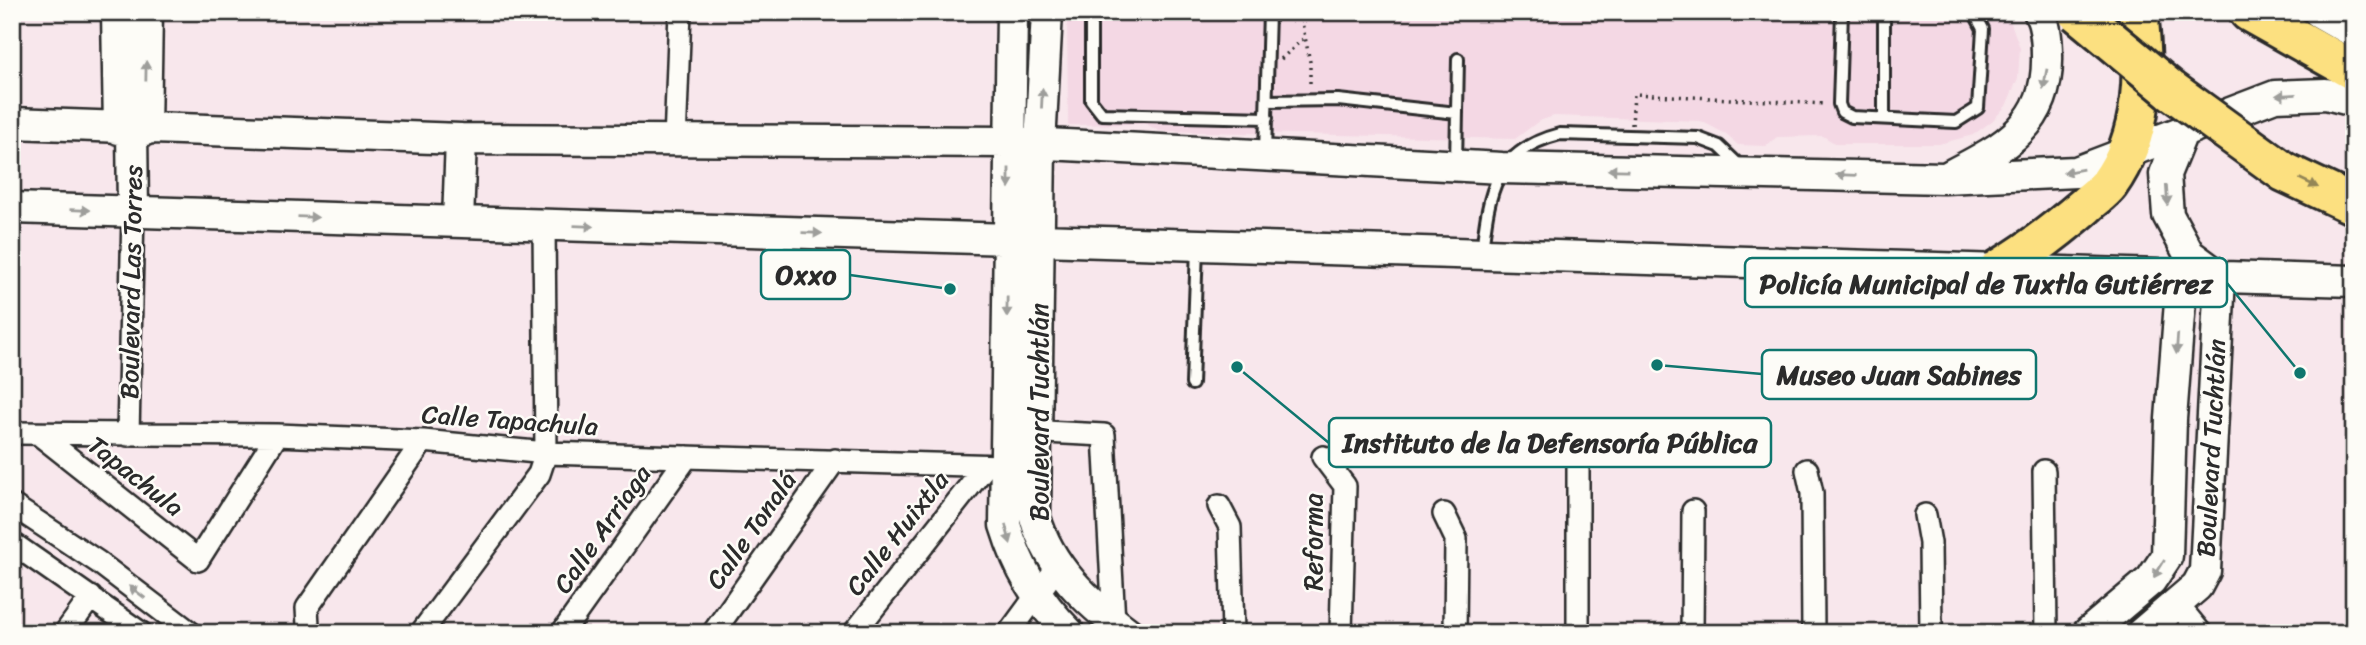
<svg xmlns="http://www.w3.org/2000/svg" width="2366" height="645" font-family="Sriracha,sans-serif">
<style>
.built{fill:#f4d8e4}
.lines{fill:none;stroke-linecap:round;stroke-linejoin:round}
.lane-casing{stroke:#2b2b2b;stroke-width:16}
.street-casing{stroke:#2b2b2b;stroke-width:26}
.secondary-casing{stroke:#2b2b2b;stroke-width:35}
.highway-casing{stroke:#2b2b2b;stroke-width:44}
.path{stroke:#2b2b2b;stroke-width:3.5;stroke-dasharray:2 5;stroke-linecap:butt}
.lane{stroke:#fdfcf7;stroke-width:10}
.street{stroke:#fdfcf7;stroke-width:21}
.secondary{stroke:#fdfcf7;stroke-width:30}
.highway{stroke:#fce080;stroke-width:38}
.highway-bridge-casing{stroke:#2b2b2b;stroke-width:44;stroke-linecap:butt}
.highway-bridge{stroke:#fce080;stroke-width:38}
.oneway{fill:#9e9e9b}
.oneway2{fill:#948656}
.labels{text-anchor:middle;stroke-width:5;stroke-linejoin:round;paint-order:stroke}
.street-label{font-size:26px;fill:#2b2b2b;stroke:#fdfcf7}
.leader{fill:none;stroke:#0f766e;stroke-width:2.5}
.callout-dot{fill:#0f766e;stroke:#fdfcf7;stroke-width:2.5}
.callout{fill:#fdfcf7;stroke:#0f766e;stroke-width:2.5}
.callout-label{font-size:28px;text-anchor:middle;font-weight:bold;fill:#2b2b2b}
</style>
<rect width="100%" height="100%" fill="#f8e7ec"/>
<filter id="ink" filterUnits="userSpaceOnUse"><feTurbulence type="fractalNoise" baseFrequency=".0143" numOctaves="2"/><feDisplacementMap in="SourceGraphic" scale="14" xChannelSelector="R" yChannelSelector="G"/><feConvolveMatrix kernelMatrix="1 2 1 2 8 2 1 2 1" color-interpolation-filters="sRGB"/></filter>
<g filter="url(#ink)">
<path class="built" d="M1067 12H2007L2020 48 2018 78 2006 106 1992 121 1973 135 1939 144H1836L1823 136 1777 137 1766 146 1738 145 1724 133 1701 121 1554 116 1539 121 1515 139 1159 131 1146 124 1068 125Z"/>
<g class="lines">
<g class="lane-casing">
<path id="lane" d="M1091 12V100L1102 114 1267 118
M1842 12 1839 104 1842 112 1852 117 1956 122 1978 108 1983 29 1974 12
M1267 101 1338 100 1457 113
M1884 118V12
M1265 153 1269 12
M1456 164 1458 59
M1482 251C1489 192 1494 151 1560 134L1698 138 1719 146 1740 166
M1192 384 1197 248"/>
</g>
<g class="street-casing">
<path id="street" d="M675 142 680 12
M1025 431 1104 435 1114 622
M12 433 277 435 423 441 546 453 1004 466
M40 435 198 560 277 435
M128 435 133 212
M1323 457 1345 486 1341 633
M1807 470 1812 493 1813 633
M2044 471 2046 633
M12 505 98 562 191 633
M1219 506 1230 527 1233 633
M1444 514 1456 539 1455 633
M1925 515 1930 543 1931 633
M12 543 141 633
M2177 604 2201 633
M308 625 307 608 423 441
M65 633 91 597
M421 633 539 474 546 453 544 225
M562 633 687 457
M713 633 835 460
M854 633 984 468
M1009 633 1058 566
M1578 633V466
M1692 633 1693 511"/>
</g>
<g class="secondary-casing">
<path id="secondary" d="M117 12 119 129
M1012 12 1005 525C1019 570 1036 599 1069 633
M1047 12 1040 145 1035 517C1049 567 1087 602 1128 633
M2319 12 2354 32
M12 123 461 139 1009 142 1502 168 1944 178 2076 172 2275 96 2326 94 2354 101
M132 129 133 212
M145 130 147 12
M1951 175C2005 147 2049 124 2047 55 2047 41 2046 25 2039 12
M12 208 2354 281
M458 222 461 139
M2088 633 2151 580 2167 556 2171 419 2182 276
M2142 633 2197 586 2205 571 2220 277 2189 254 2168 215 2165 174 2183 130"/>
</g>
<g class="highway-casing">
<path id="highway" d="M2249 12 2354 71
M1998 270C2030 251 2057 230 2085 206 2092 199 2103 192 2109 184 2145 134 2145 71 2138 12"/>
</g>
<path class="path" d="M1300 12 1310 62V87
M1281 59 1303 39
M1632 125 1634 94 1826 104"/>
<use href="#lane" class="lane"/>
<use href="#street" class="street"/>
<use href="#secondary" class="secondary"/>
<use href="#highway" class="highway"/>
<g class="highway-bridge-casing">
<path id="highway-bridge" d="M2077 12 2171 90 2284 172 2354 205"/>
</g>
<use href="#highway-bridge" class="highway-bridge"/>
</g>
<defs><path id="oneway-solid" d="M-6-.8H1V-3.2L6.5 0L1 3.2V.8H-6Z" transform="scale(1.75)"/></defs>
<g class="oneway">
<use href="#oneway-solid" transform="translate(146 71) rotate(-89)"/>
<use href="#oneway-solid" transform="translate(2045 79) rotate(101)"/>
<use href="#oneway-solid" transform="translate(2286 95) rotate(177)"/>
<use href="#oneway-solid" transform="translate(1042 98) rotate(-87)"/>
<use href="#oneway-solid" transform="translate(1618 170) rotate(-179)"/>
<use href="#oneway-solid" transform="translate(2073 171) rotate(170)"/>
<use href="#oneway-solid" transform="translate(1846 175) rotate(-178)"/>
<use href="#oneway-solid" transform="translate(1009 178) rotate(90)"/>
<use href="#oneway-solid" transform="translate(2167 195) rotate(86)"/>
<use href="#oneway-solid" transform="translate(80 210) rotate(2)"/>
<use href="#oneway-solid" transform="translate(308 217) rotate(2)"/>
<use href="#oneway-solid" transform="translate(584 226) rotate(2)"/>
<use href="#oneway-solid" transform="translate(812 233) rotate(2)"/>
<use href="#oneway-solid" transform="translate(1007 307) rotate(91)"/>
<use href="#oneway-solid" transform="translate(2177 344) rotate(94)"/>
<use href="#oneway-solid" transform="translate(1008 534) rotate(75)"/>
<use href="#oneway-solid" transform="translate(2159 569) rotate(122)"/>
<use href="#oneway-solid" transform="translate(137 592) rotate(-143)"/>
</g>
<use class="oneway2" href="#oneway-solid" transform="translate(2309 183) rotate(26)"/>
</g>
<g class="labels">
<g class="street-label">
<text transform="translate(131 282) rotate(-89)" y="9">Boulevard Las Torres</text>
<text transform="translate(1039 412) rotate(-90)" y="9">Boulevard Tuchtlán</text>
<text transform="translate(510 420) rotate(4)" y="9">Calle Tapachula</text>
<text transform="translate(2211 448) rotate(-87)" y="9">Boulevard Tuchtlán</text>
<text transform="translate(136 476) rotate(38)" y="9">Tapachula</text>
<text transform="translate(602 529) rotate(-55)" y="9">Calle Arriaga</text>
<text transform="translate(751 530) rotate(-55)" y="9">Calle Tonalá</text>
<text transform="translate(897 533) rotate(-52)" y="9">Calle Huixtla</text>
<text transform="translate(1313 542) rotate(-90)" y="9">Reforma</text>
</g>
</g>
<path class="leader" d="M950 289L850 275M2300 373L2227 283M1657 365L1762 374M1237 367L1329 443"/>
<g class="callout-dot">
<circle cx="950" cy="289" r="7"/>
<circle cx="2300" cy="373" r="7"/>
<circle cx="1657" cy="365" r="7"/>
<circle cx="1237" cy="367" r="7"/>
</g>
<g class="callout">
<rect x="761" y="250" width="89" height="49" rx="7"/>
<rect x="1745" y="258" width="482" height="49" rx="7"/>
<rect x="1762" y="350" width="274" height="49" rx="7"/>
<rect x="1329" y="418" width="442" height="49" rx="7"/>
</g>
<g class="callout-label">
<text x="806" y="284">Oxxo</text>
<text x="1986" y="293">Policía Municipal de Tuxtla Gutiérrez</text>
<text x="1899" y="384">Museo Juan Sabines</text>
<text x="1550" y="452">Instituto de la Defensoría Pública</text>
</g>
<rect width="2366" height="645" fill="none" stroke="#fdfcf7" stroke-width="42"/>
<rect x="21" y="21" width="2324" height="603" fill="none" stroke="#2b2b2b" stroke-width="2.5" filter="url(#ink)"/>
</svg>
